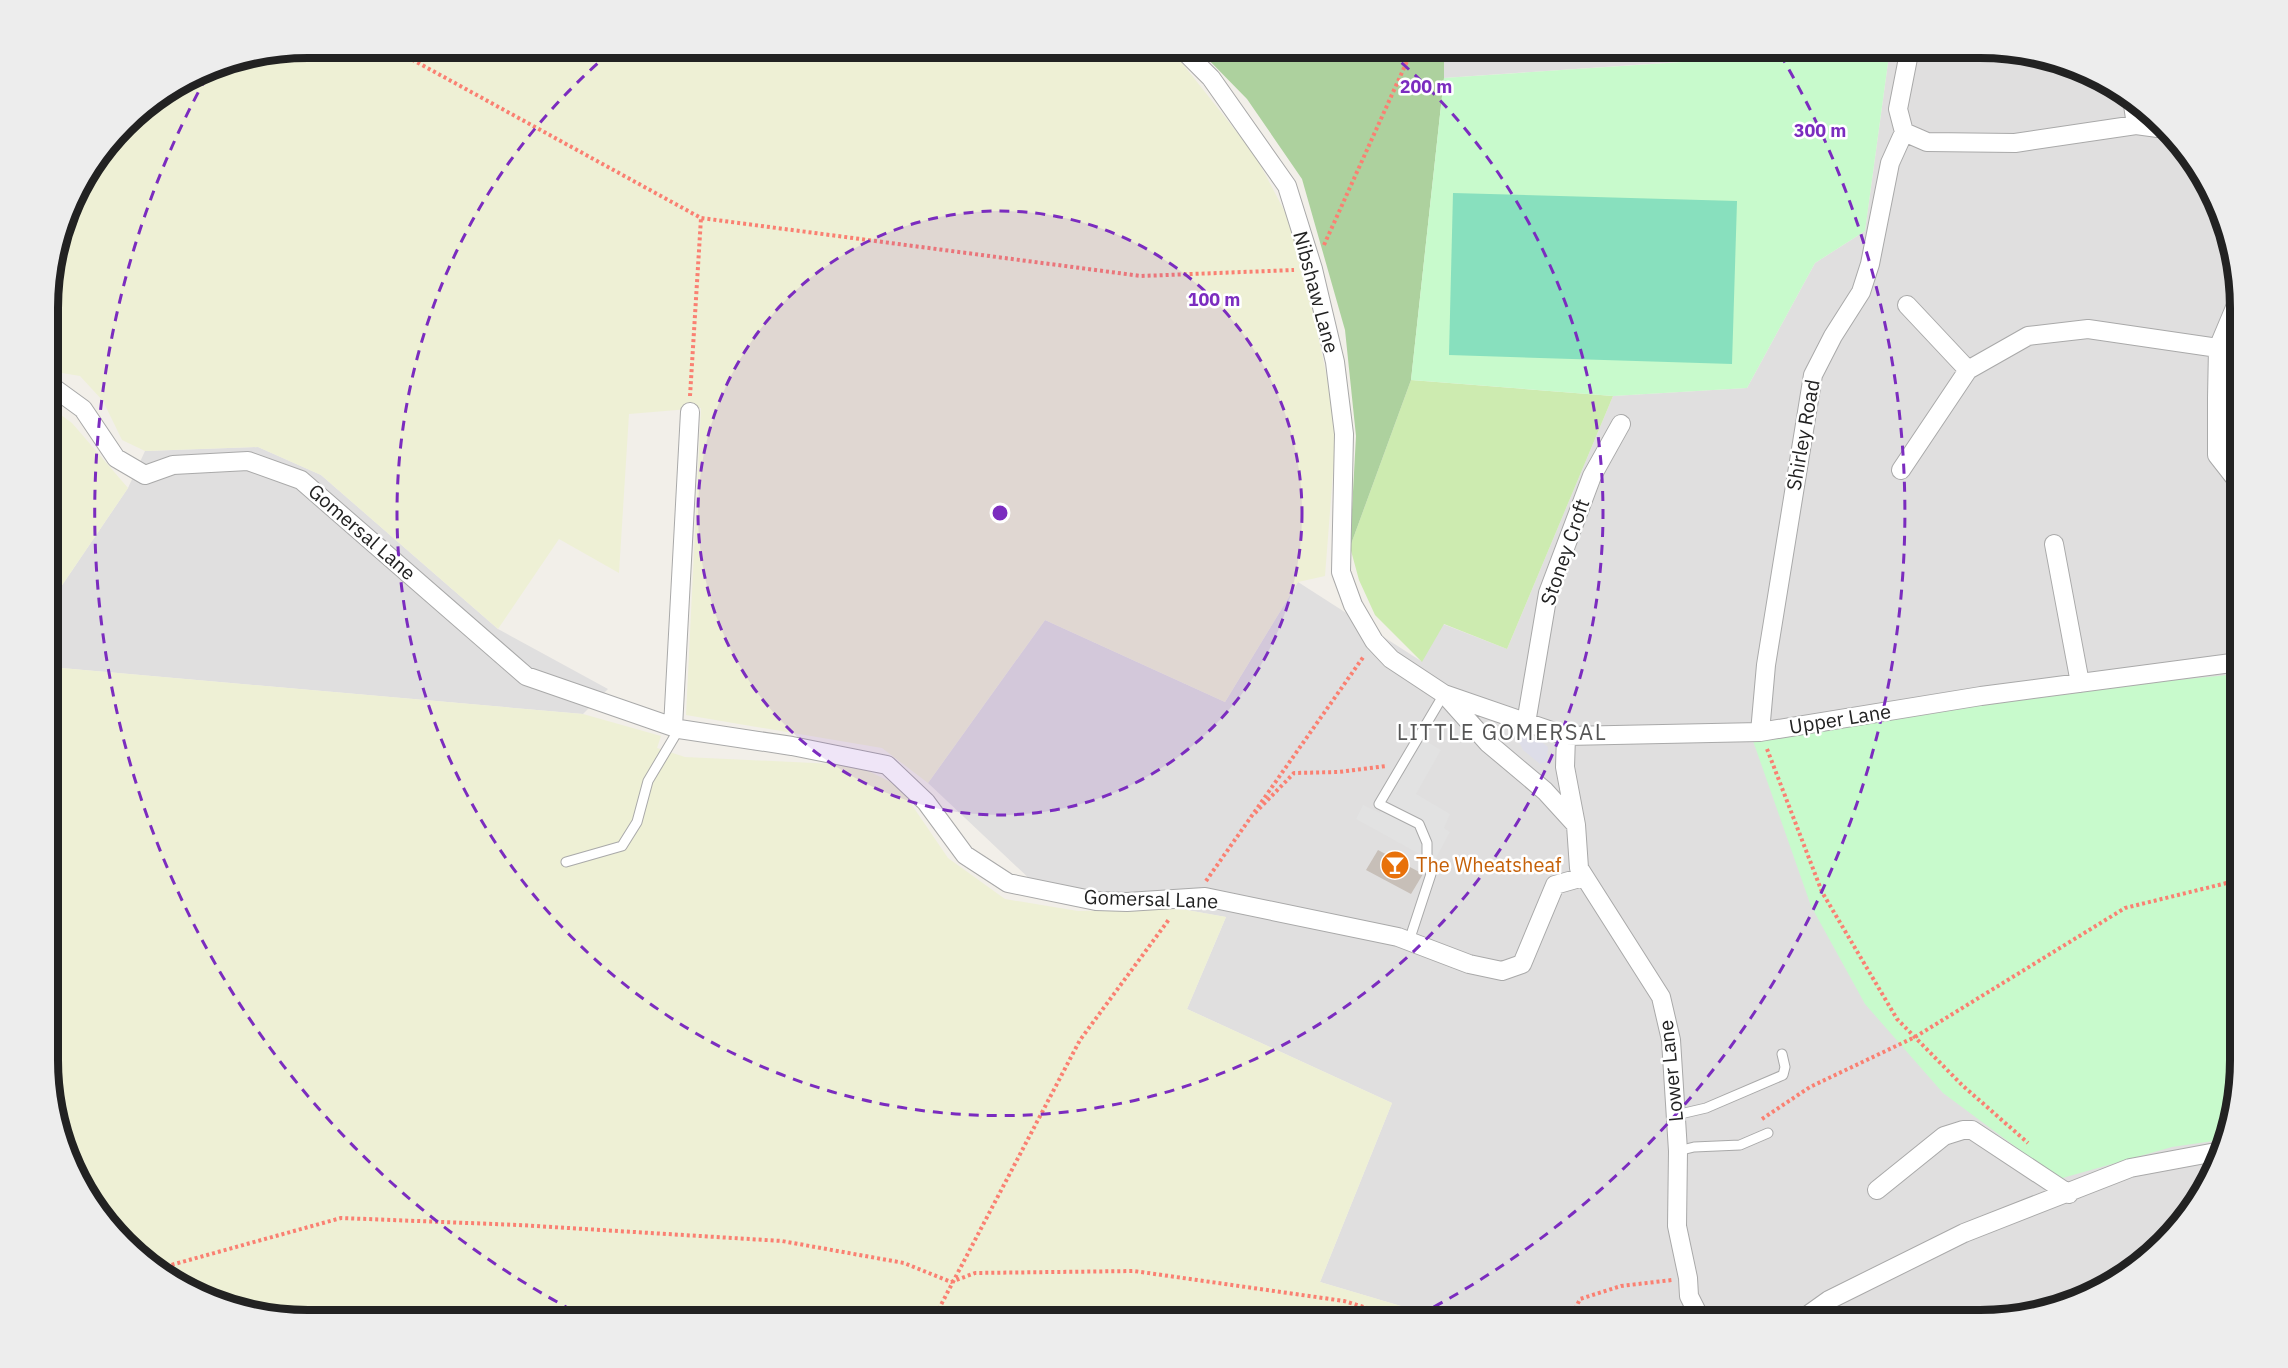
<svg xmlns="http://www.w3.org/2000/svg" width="2288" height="1368" font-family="'IBM Plex Sans',sans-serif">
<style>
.residential{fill:#e0dfdf}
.farmland{fill:#eef0d5}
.grass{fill:#cdebb0}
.forest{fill:#add19e}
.park{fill:#c8facc}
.pitch{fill:#88e0be}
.parking{fill:#e2e2e2}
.plaza{fill:#dddde8}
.building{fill:#c7bfb8}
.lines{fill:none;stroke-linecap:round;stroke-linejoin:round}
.lane-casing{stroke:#a9a9a9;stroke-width:11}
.street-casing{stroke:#a9a9a9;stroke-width:20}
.path{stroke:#fa8072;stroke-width:4;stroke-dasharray:3 3;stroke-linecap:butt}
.lane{stroke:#fff;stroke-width:9}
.street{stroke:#fff;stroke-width:18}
.ring{fill:none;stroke:#7b2cbf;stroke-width:3;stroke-dasharray:10 8}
.labels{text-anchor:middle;stroke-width:5;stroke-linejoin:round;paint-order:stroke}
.street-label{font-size:20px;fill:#222;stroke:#fff}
.food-label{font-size:20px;fill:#c56008;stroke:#fff;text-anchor:start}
.quarter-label{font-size:22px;letter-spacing:1.5px;fill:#555;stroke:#fff}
.rim{fill:none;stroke:#222;stroke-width:8}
.centre{fill:#7b2cbf;stroke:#fff;stroke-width:3}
.ring-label{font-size:18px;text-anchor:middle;font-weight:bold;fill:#7b2cbf;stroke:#fff;stroke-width:5;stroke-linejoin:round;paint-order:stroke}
</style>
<rect width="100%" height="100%" fill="#f2efe9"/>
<path class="residential" d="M1444 48H1880L1444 78Z
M1890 48H1980L2047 57 2110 83 2196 164 2226 225 2239 291V1076L2205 1190 2164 1243 2110 1285 1996 1319 1448 1320 1320 1282 1392 1103 1187 1009 1226 917 1034 883 928 783 1045 620 1225 702 1298 582 1421 661 1443 624 1507 649 1613 396 1747 388 1815 263 1865 231Z
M258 447 321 475 498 629 608 689 583 714 50 667V603L128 488 145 451Z"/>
<path class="farmland" d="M309 48H996L1178 58 1255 155 1296 233 1334 410V460L1325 576 1298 582 1225 702 1045 620 928 783 882 748 686 715 701 408 629 414 619 573 559 539 498 629 321 475 258 447 145 451 122 440 103 401 80 376 50 371V275L75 193 137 113 209 68Z
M50 407 72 423 128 488 50 603Z
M50 667 583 714 661 736 657 748 685 757 856 765 899 786 948 858 1005 899 1078 911 1181 909 1226 917 1187 1009 1392 1103 1320 1282 1448 1320H308L241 1311 178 1285 92 1204 50 1093Z"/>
<path class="grass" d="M1411 380 1613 396 1507 649 1444 624 1422 662 1375 615 1359 580 1350 547Z"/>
<path class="forest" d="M1197 48H1444V78L1411 380 1350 547 1356 436 1345 330 1302 179 1247 99Z"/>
<path class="park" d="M1890 48 1865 231 1815 263 1747 388 1613 396 1411 380 1444 78Z
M2239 674V1076L2220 1140 2172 1147 2059 1179 1943 1093 1865 1004 1811 906 1752 738 2063 691Z"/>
<path class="pitch" d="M1453 193 1737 201 1732 364 1449 355Z"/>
<path class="parking" d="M1422 739 1441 750 1416 794 1450 814 1444 828 1450 832 1434 862 1356 819 1363 805 1380 813Z"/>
<path class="plaza" d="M1522 736 1543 743 1548 747 1547 761 1540 764 1523 750 1517 738Z"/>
<path class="building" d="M1378 850 1423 874 1411 894 1366 870Z"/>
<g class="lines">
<g class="lane-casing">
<path id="lane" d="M566 862 622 846 637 822 648 781 679 729
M1409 941 1431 874 1427 865V843L1419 824 1379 804 1444 694
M1676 1115 1706 1108 1783 1075 1785 1067 1782 1054
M1678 1151 1694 1147 1740 1145 1768 1133"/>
</g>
<g class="street-casing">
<path id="street" d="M1181 48 1211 78 1287 186 1313 269 1335 362 1344 434 1341 572 1353 605 1374 641 1391 659 1444 694 1566 736 1760 732 1981 696 2239 662
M2133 105 2136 125
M1904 132 1927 142 2015 143 2136 125 2158 128
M2239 298 2218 348 2217 398V455L2235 478H2239
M1907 305 1968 370 2028 336 2088 329 2218 348
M50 385 83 409 116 458 145 475 173 465 248 461 301 480 526 676 679 729 792 746 887 765 926 802 965 855 1008 883 1096 901 1127 902 1205 897 1398 937 1469 964 1502 971 1522 964 1555 885 1583 877
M1901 470 1968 370
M2054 544 2080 683
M1447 697 1488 743 1545 791 1576 825
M1526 723 1548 593 1592 476 1621 424
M673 727 690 412
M1760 732 1766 665 1813 375 1833 336 1861 292 1870 264 1890 163 1904 132 1898 109 1910 48
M1566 736 1565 767 1576 825 1579 868 1661 997 1671 1040 1678 1151 1677 1226 1688 1278 1689 1296 1701 1320
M1877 1190 1944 1136 1963 1130H1972L2069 1194
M1801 1320 1829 1300 1964 1233 2130 1168 2216 1152"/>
</g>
<path class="path" d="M391 48 701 218 1141 276 1294 270
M1324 245 1413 48
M690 396 701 218
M1767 749 1822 892 1897 1019 1962 1085 2028 1143
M1255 813 1294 773 1339 772 1386 766
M1206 881 1364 656
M1762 1119 1810 1087 1915 1037 2125 908 2239 880
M160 1268 341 1218 519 1225 782 1241 904 1263 951 1282 975 1273 1134 1271 1344 1301 1406 1320
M933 1320 1080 1040 1170 918
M1570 1320 1580 1299 1621 1286 1672 1280"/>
<use href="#lane" class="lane"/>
<use href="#street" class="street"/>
</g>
<circle cx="1000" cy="513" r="302" fill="#7b2cbf" fill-opacity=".12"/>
<g class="ring">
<circle cx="1000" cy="513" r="302"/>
<path d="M1388 51A603 603 0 1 1 612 51"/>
<path d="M589 1319A905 905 0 0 1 212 67M1780 54A905 905 0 0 1 1411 1319"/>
</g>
<defs>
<g id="bar-disc" transform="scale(1.5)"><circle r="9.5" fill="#e8710a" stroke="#fff"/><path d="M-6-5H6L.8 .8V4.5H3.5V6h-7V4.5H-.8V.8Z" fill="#fff"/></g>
</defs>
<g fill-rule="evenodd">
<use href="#bar-disc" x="1395" y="865"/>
</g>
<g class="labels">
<g class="street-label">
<text transform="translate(1316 292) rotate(75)" y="7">Nibshaw Lane</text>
<text transform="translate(1803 435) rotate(-80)" y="7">Shirley Road</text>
<text transform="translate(362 532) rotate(41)" y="7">Gomersal Lane</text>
<text transform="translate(1565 552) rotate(-71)" y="7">Stoney Croft</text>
<text transform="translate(1840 719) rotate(-9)" y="7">Upper Lane</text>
<text transform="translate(1151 899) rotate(2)" y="7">Gomersal Lane</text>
<text transform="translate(1671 1071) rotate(-96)" y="7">Lower Lane</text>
</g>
<g class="food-label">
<text x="1416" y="872">The Wheatsheaf</text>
</g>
<g class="quarter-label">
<text x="1502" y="740">LITTLE GOMERSAL</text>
</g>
</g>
<path d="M0 0H2288V1368H0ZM308 58H1980A250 250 0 0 1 2230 308V1060A250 250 0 0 1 1980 1310H308A250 250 0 0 1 58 1060V308A250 250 0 0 1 308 58Z" fill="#ededed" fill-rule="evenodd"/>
<path class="rim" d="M308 58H1980A250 250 0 0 1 2230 308V1060A250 250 0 0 1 1980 1310H308A250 250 0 0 1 58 1060V308A250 250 0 0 1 308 58Z"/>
<circle cx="1000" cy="513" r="9" class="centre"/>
<g class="ring-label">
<text x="1426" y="93">200 m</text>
<text x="1820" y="137">300 m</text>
<text x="1214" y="306">100 m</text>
</g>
</svg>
